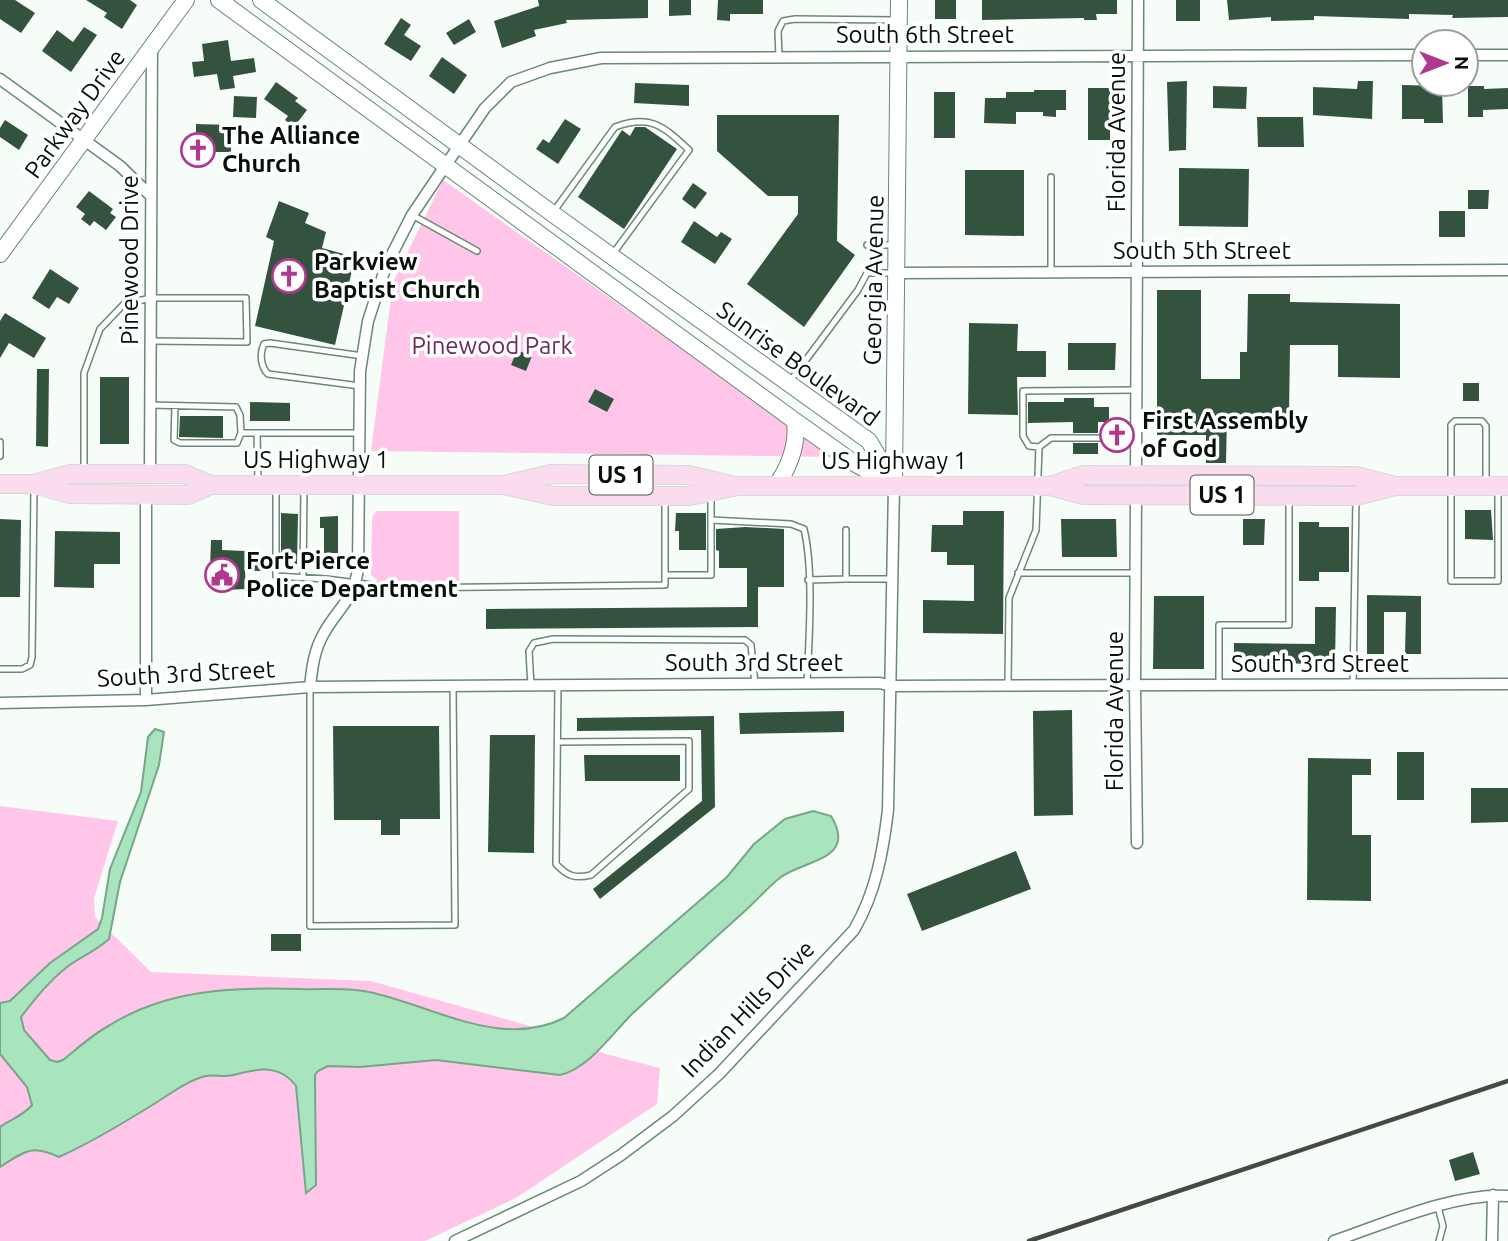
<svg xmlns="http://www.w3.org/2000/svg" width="1508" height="1241" font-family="Ubuntu,sans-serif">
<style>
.green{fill:#ffc6e9}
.water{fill:#a8e5be;stroke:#77a587;stroke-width:2}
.building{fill:#34533f}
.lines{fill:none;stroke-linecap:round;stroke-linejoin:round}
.lane-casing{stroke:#688974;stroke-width:8}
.street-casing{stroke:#688974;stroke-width:13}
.secondary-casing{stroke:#688974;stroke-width:18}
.primary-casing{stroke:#d7d9d7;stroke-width:20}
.lane{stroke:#fff;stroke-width:5}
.street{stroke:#fff;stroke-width:10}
.secondary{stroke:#fff;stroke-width:16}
.primary{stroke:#fadcee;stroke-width:18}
.rail{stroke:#414b44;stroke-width:4.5}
.labels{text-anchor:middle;stroke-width:7;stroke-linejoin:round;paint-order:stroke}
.shield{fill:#fff;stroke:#4f5852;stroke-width:2}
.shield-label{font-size:23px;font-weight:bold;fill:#041008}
.street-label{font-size:24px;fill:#041008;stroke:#fff}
.poi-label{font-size:24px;font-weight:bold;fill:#041008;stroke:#fff;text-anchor:start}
.park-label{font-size:24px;fill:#6e2b59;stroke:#fff}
</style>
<rect width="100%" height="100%" fill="#f6fdf9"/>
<path class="green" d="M443 180 835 457 371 451 393 282Z
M377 511H459V583H381L371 575 372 521 373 515Z
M0 806 118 821 94 898 95 917 151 972 371 981 530 1026 606 1054 660 1068 657 1104 516 1198 425 1241H0Z"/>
<path class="water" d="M155 729 164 732 159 765 120 882 109 939C96 951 80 957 67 967 48 982 35 999 21 1017L24 1030 50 1060 57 1062 63 1060C78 1048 93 1034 110 1025 168 989 234 987 300 989 322 990 348 987 369 992 432 1005 500 1050 564 1018L727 877 754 844 785 819 813 811 831 816C858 860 804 860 781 877 769 886 758 899 746 910 708 944 670 979 632 1014 611 1035 589 1068 560 1075L436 1060 360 1067 328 1066 318 1071 315 1075 316 1185 306 1193 296 1086C279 1063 256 1069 233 1075 223 1078 215 1074 206 1076 188 1080 170 1094 154 1104 123 1123 92 1142 59 1157 31 1144 25 1151 0 1167V1127C11 1119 23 1116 32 1105L27 1087 0 1054V1003L10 1001 50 963 98 929 102 918 110 869 141 792 148 737Z"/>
<path class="building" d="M0 0H15L35 13 21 33 0 19Z
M86 0H130L137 5 122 29 104 17 107 13Z
M538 0H648V18L566 20 567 23 534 30 536 36 502 48 494 21 539 6Z
M669 0H691V15L669 16Z
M718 0H763V14H730V21L717 20Z
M935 0H956V19H935Z
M982 0H1117V14H1096L1097 20H1084V18L982 20Z
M1176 0H1200V21H1176Z
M1227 0H1508V17L1452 18 1453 15 1409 14V19L1314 16V20L1271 21V17L1229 20Z
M401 18 411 25 404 35 421 46 411 61 384 44Z
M469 19 476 32 454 45 446 33Z
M84 27 97 35 71 72 42 51 57 30 73 42Z
M228 40 231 61 254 58 256 72 233 76 235 88 220 90 217 74 194 77 192 62 204 61 202 44Z
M442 57 467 75 454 94 429 76Z
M1187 81 1186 150 1169 151 1167 82Z
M1358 81H1373L1372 119 1313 115V87L1357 89Z
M276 82 298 98 295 101 307 110 294 127 285 120 288 116 264 99Z
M635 83 689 85V106L634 103Z
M1402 85 1442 86 1443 123H1424V119H1402Z
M1213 86 1247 87 1246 109 1213 108Z
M1468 86H1484V89L1508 88V109L1483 110V117H1468Z
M1088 88H1110V140H1088Z
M1034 90H1066V110H1056V117L1043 116V112H1016V124L984 123 985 98H1006V92H1034Z
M934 92H955V138H934Z
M234 96 257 97 256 118 233 117Z
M717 115H839L837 241 855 255 804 327 747 284 798 214V196H768L717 151Z
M1257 117H1303L1304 147H1258Z
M565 119 581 129 558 164 536 149 543 139 549 143Z
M5 120 28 135 19 150 0 137V128Z
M196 124 231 125V152H192V135H196Z
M635 127H645L677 149 624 229 578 197 622 130 630 136Z
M1179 168 1249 169 1248 227 1179 226Z
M965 170H1024V236L965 235Z
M693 183 707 193 695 209 682 199Z
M1468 190H1489L1488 209H1468Z
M89 191 113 209 110 213 116 217 106 230 94 221 90 226 81 219 85 214 76 207Z
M279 201 309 213 305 223 326 232 322 248 355 257 335 345 255 326 274 241 266 237Z
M1439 211H1465V237H1439Z
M694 221 717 237 721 232 732 239 715 264 681 242Z
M50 269 79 288 69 304 57 297 49 309 32 298Z
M1157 290H1201V379H1240V352H1247L1248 294H1290V302L1400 304V378L1338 377V345H1290L1289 416H1266V421H1253V415H1227L1226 463H1206V435H1157Z
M5 313 46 338 34 358 9 343 0 358V321Z
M969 323 1018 324 1017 351H1046V377H1017L1018 415 968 414Z
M1068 343H1116L1115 370H1068Z
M517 350 532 356 526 371 511 365Z
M37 369H49L48 447 36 446Z
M100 377H129V444H100Z
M1463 383H1479V401H1463Z
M595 389 614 399 607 412 588 402Z
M1064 398H1094V407H1109V422H1098V433H1073V422L1028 423V402H1064Z
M250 402 290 403V421H250Z
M180 416H223V438L179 437Z
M1073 443H1098V454H1073Z
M1465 510H1491L1493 540 1465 539Z
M963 511H1004L1003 634 923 633V600L974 601V565H947V552H931L932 525H963Z
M281 513 298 514 297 564H281Z
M676 513H706V550H679V531H675Z
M338 516V553H324V528H320V517Z
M0 519 21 520 20 597H0Z
M1061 519H1116L1117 557H1062Z
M1243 519H1265L1264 545H1243Z
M1299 522H1319V527H1349V572H1319V581H1299Z
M745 527 784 529V587H758V627L486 629V609L747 607V568H719V551L716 550V529Z
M55 531 120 532V564H94V588L54 587Z
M211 540H222V550L245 551V555L271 556V571H245L246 589 225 590 224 570 210 569Z
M1367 595 1421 596V654H1405L1406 612H1384V654H1367Z
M1154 596H1204V669H1153Z
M1315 607H1336L1335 664 1234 663V643L1315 644Z
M1072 710 1073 815 1034 816 1033 711Z
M844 711V732L740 734 739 713Z
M714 716 715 807 600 899 593 889 702 801 701 730 577 731V718Z
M333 726H439L440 819H400V835H381V820H334Z
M490 735H535L534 853 488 852Z
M1397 752H1424V800H1397Z
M584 755H680V781H585Z
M1308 758 1371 759V775H1352V835H1371V901L1307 900Z
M1471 788H1508V822L1471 823Z
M1016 851 1031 889 922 931 907 894Z
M271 934H301V951H271Z
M1473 1152 1480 1174 1455 1181 1449 1160Z"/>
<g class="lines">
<g class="lane-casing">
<path id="lane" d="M779 57 778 31 783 21 795 19 896 20
M554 211 615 127C651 114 663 126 689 150L612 255
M412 215 477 251
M867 245H894
M1051 273V177
M791 380 858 290 867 273H893
M360 386 268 374C261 367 259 354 264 344L270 343 363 356
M150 405 236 407 240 415 241 433H360
M175 406 174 440 180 443H237L241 433
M257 433 258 482
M0 442V456
M1039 447 1029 446 1023 436V391L1137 390
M84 470V373L100 329 124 304 151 298H246L247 342 151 341
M1486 483V426L1482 421H1455L1451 425V581H1498V491
M276 488V576L326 579 396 588 665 585V499
M711 520 791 524 804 529C814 571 809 639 807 683
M1018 573H1135
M665 575H711V494
M303 577 304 489
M846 579H892
M808 580 846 579V530
M0 669H22L30 665 32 657 34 489
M1008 685 1009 598 1036 530 1039 447 1051 438H1136
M1219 685V625H1289V499
M1353 685 1356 499
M531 686 529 651 534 643 553 639 745 640 751 645 755 684
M310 687V926L455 925 453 686
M558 742 689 741V789L591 875C575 879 567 876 556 864L558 685
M1438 1207 1443 1226 1439 1241"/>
</g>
<g class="street-casing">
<path id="street" d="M1466 55H1508
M0 79 120 166 151 196
M896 273 1508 270
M150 474 152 47
M1136 475 1138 0
M146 495V700
M1136 495 1135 685 1137 843
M310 687C312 668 314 650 324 633 338 608 353 601 358 569L360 371 368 321 386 266 412 215 439 175 485 108 511 82 550 68 601 58 1424 55
M0 703 146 700 310 687 880 683 891 686 1508 684
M455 1241 581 1181 621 1155 673 1116 719 1074 854 930C876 892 883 852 888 810L894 485
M1334 1241C1387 1223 1453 1193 1508 1196
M1492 1241 1493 1195"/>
</g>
<g class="secondary-casing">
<path id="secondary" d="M219 0 795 421 854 463 894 485
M261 0 553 214 869 441 893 482
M0 254 186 0
M894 482 899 0
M776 486C789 467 798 444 795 421"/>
</g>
<g class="primary-casing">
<path id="primary" d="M0 484H34L70 474H185L211 485H504L551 474 689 475 731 485
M34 484 69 494 188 495 211 485
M504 485 553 496H690L738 486H1050L1083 475 1356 476 1395 486
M1050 486 1084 495 1356 496 1395 486H1508"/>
</g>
<use href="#lane" class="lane"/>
<use href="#street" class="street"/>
<use href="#secondary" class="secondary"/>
<use href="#primary" class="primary"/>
<path class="rail" d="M1029 1241 1508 1081"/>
</g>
<defs>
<g id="church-ring" transform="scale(1.75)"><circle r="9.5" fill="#fff" stroke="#b0388e" stroke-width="1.5"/><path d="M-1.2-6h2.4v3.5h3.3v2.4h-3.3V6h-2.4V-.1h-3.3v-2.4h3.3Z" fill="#b0388e"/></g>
<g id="civic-ring" transform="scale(1.75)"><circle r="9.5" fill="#fff" stroke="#b0388e" stroke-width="1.5"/><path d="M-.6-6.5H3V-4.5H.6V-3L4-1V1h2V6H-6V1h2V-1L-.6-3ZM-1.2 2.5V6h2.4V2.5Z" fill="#b0388e"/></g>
</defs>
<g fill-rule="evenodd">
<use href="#church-ring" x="198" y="150"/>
<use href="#church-ring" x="289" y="276"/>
<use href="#church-ring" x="1117" y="435"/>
<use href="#civic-ring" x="222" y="575"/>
</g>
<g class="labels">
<g class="shield">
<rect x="589.5" y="455.5" width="63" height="39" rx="5"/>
<rect x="1190.5" y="475.5" width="63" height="39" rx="5"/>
</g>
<g class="shield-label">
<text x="621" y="483">US 1</text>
<text x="1222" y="503">US 1</text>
</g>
<g class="street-label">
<text x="925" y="43">South 6th Street</text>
<text transform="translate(75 114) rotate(-54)" y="8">Parkway Drive</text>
<text transform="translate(1117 132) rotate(-90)" y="8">Florida Avenue</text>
<text x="1202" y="259">South 5th Street</text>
<text transform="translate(130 260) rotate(-90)" y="8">Pinewood Drive</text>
<text transform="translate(874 280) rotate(-89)" y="8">Georgia Avenue</text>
<text transform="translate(798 364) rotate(36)" y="8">Sunrise Boulevard</text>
<text x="316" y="468">US Highway 1</text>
<text x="894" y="469">US Highway 1</text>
<text x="754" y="671">South 3rd Street</text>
<text x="1320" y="672">South 3rd Street</text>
<text transform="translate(186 674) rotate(-3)" y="8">South 3rd Street</text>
<text transform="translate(1115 711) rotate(-90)" y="8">Florida Avenue</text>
<text transform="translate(748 1009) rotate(-46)" y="8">Indian Hills Drive</text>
</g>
<g class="poi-label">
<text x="222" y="144">The Alliance<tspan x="222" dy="28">Church</tspan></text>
<text x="314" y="270">Parkview<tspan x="314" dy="28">Baptist Church</tspan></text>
<text x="1142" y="429">First Assembly<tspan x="1142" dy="28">of God</tspan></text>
<text x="246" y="569">Fort Pierce<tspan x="246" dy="28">Police Department</tspan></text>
</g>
<g class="park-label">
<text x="492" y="354">Pinewood Park</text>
</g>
</g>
<g transform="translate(1445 63) rotate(90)"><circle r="33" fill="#ffffff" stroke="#9b9f9c" stroke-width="2"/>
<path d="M0-5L12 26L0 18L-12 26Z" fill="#b0388e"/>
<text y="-10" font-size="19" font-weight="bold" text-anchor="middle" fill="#041008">N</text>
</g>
</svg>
